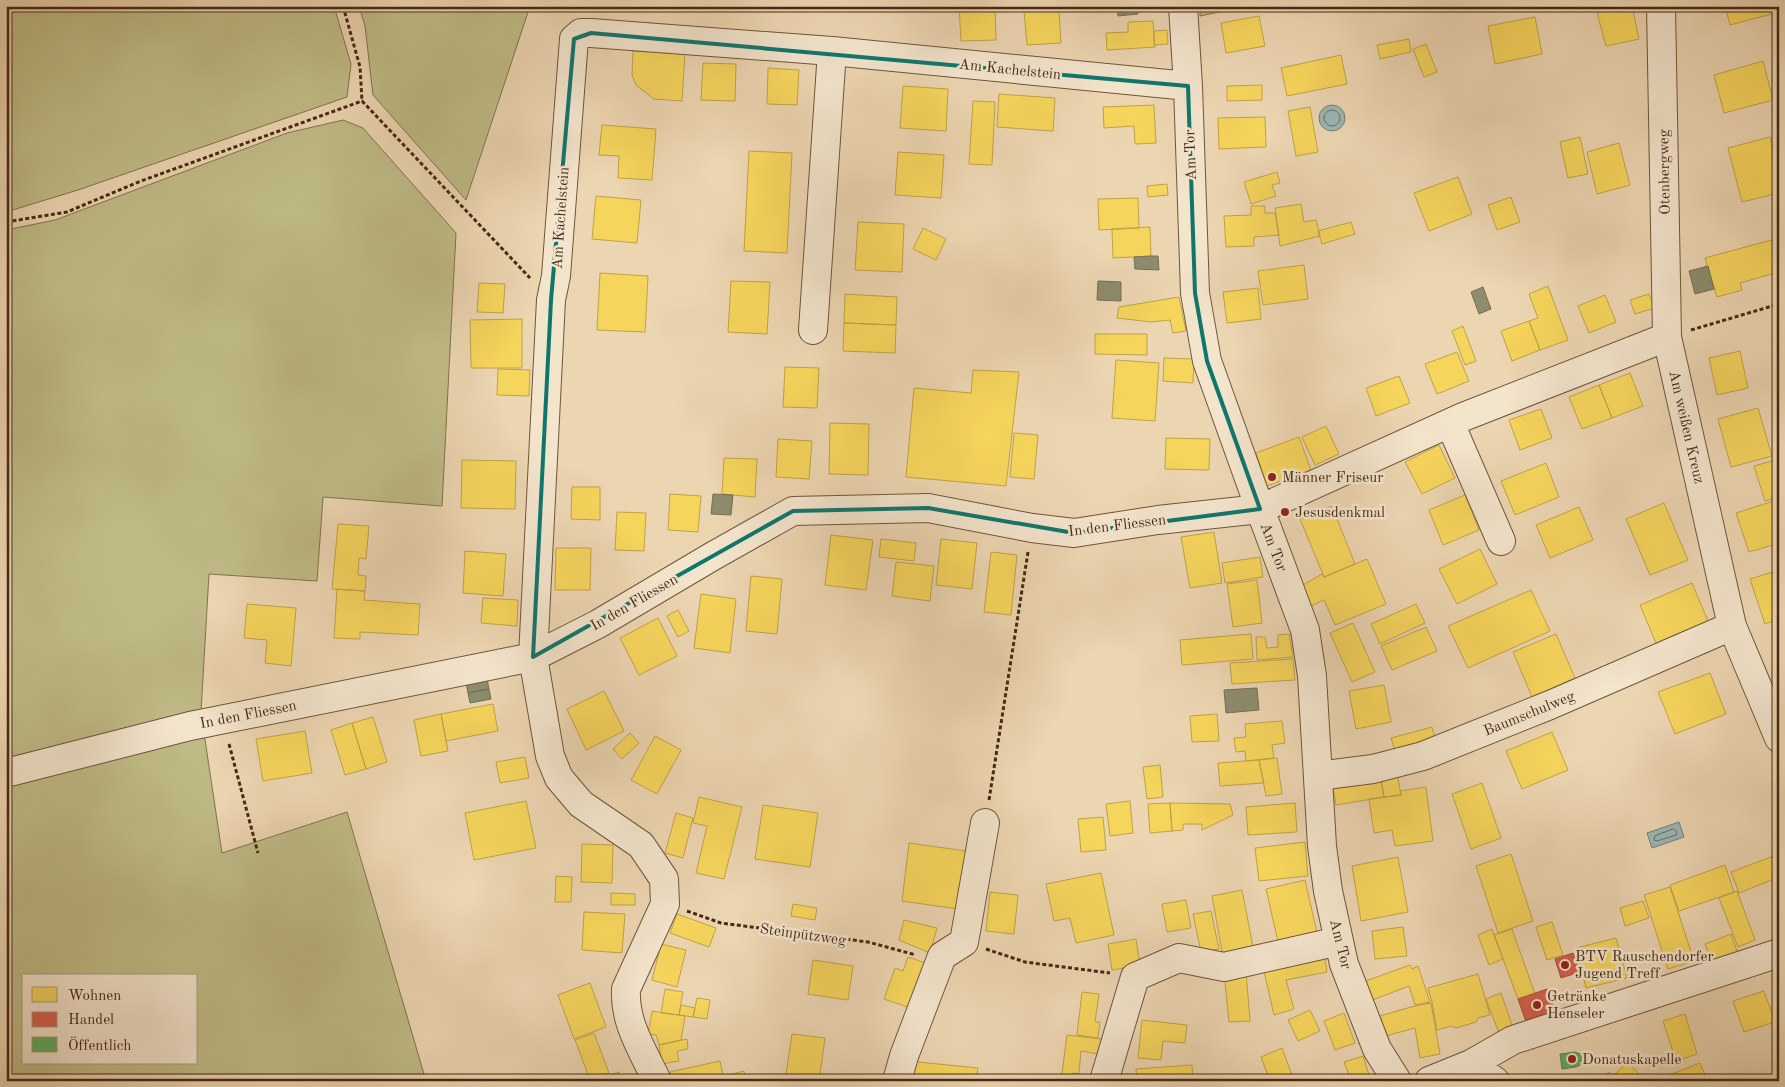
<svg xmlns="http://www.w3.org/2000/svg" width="1785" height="1087" font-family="'Old Standard TT',serif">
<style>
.green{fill:#bfbb86;stroke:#82724d;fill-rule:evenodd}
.water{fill:#9ab7b4;stroke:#787f74}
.homes{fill:#f6d55c;stroke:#c1a246}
.shops{fill:#d6604d;stroke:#aa503c}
.public{fill:#5aae61;stroke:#53864a}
.industry{fill:#8c8c6e;stroke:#766f53}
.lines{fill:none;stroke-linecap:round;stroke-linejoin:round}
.shore{stroke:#6f7064;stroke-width:1}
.minor-casing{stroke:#6e553b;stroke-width:30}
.path{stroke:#442a14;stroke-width:3;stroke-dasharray:4 2.5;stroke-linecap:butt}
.minor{stroke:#f3e4cc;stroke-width:28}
.marked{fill:none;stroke:#0f766e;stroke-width:4;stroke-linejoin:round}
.poi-dot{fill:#8f2418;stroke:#f3e4cc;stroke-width:2}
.labels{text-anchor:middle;stroke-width:5;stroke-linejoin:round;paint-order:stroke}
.street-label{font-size:15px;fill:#442a14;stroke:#f3e4cc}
.poi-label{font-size:15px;fill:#442a14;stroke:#f3e4cc;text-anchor:start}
</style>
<rect width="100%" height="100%" fill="#ecd5b1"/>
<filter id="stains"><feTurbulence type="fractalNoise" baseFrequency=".004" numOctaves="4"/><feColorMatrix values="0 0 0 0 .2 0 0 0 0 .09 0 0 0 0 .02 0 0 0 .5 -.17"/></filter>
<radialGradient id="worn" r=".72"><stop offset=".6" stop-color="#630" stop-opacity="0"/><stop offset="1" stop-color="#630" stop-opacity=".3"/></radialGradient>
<path class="green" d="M6 6H334L351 64 347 97 78 190 6 212Z
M359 6H530L466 200 373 95 365 26Z
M1200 6H1248L1200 16Z
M343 120 363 128 456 233 442 506 323 497 317 581 209 574 201 712 6 758V230L55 220 287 133Z
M204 733 222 853 347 812 426 1081H6V784ZM24 976H196V1063H24Z"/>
<path class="water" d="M1319 118a13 13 0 1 1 26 0a13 13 0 1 1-26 0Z
M1679 822 1684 837 1652 848 1647 833Z"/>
<path class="homes" d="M889 6H931V9L889 12Z
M959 6H995L996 40 961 41Z
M1024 6H1059V9L1024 11Z
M1628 6H1632L1639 39 1606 46 1597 13Z
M1725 6H1779V12L1730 25Z
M1059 9 1061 43 1027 45 1024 11Z
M1259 16 1265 46 1226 53 1221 23Z
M1535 17 1542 54 1495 64 1488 26Z
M1153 21 1155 47 1107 50 1106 33 1128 32V22Z
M1167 30 1168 44 1154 45V31Z
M1409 39 1411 52 1380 59 1377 45Z
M1426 44 1437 72 1424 77 1413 49Z
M633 51 685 54 682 101 654 99 636 85 632 75Z
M1341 55 1347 84 1287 96 1281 68Z
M1763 61 1773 100 1724 113 1714 75Z
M703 63 736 64 735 101 701 100Z
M768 68 799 70 797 105 767 104Z
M1262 85V100L1227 101V86Z
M903 86 948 89 946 131 900 128Z
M999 94 1055 98 1053 131 997 127Z
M973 101 995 102 992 165 969 164Z
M1154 105 1156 143 1135 144 1134 126 1104 128 1103 107Z
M1310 107 1318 152 1296 156 1288 111Z
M1265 117 1266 147 1219 149 1218 118Z
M602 125 656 129 652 180 618 178 619 156 599 155Z
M1580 137 1588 174 1568 178 1560 142Z
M1770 137 1779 174V193L1742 202 1728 148Z
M1619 143 1630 185 1597 194 1587 152Z
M749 151 792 153 787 253 744 251Z
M898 152 944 155 941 198 895 195Z
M1277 172 1280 183 1272 185 1276 196 1251 204 1244 182Z
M1458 177 1472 214 1429 231 1414 193Z
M1167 184 1168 195 1148 197 1147 186Z
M596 196 641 200 637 243 592 239Z
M1511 197 1520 222 1497 230 1488 205Z
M1138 198 1139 228 1099 230 1098 199Z
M1301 204 1304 222 1316 220 1320 236 1280 246 1275 208Z
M1251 206H1265V213H1275L1279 235 1254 237V246L1226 247 1224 216 1251 215Z
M858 222 904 224 902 272 855 270Z
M1351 222 1355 234 1322 244 1318 231Z
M1150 227 1151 256 1113 258 1112 229Z
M923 228 946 239 936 260 913 249Z
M1775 239 1779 253V272L1740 283 1742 290 1717 297 1705 258Z
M1304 265 1308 299 1263 305 1258 271Z
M600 273 648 276 645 332 597 330Z
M731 281 770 282 767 334 728 332Z
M479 283 505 284 503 313 477 312Z
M1548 286 1568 340 1540 350 1529 321 1538 318 1529 294Z
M1258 288 1261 319 1227 323 1223 292Z
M845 294 897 297 896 325 844 323Z
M1649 294 1654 308 1635 314 1630 300Z
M1605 295 1616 322 1589 333 1578 306Z
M1179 297 1186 331 1173 333 1170 320 1151 322 1117 318 1119 307Z
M522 319V368H471L470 320Z
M1529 321 1540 350 1512 361 1501 331Z
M844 323 896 325 895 353 843 351Z
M1463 326 1476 361 1465 365 1452 331Z
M1095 334H1147V355L1095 354Z
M1740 351 1748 388 1717 395 1709 358Z
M1457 352 1469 381 1437 394 1425 364Z
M1164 358 1194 359 1193 383 1163 381Z
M1116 360 1159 363 1155 421 1112 418Z
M785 367 819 368 817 408 783 407Z
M498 369 530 370 529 396 497 395Z
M973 370 1019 372 1006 486 906 477 914 388 971 393Z
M1630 373 1643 406 1612 418 1599 385Z
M1399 376 1410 403 1376 416 1366 388Z
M1599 385 1612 418 1582 429 1569 397Z
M1758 408 1772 456 1731 467 1718 419Z
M1541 409 1552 438 1520 450 1509 420Z
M830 423 869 424 868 475 829 474Z
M1326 426 1339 454 1315 465 1302 437Z
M1014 433 1038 435 1034 479 1010 477Z
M1299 437 1311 470 1267 486 1256 453Z
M1166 438 1210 439 1209 470 1165 469Z
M778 439 812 441 809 479 776 477Z
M1439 445 1455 478 1422 494 1405 462Z
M724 458 757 459 755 497 722 494Z
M1779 459V497L1765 501 1754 466Z
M462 460 516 461 515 509 461 508Z
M1546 463 1559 497 1515 515 1501 481Z
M572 487H600V520L571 519Z
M670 494 701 496 698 532 668 530Z
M1465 495 1479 530 1443 545 1429 510Z
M1774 501 1779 517V543L1749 552 1736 513Z
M1664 503 1688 560 1650 575 1626 519Z
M1332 506 1355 564 1324 577 1300 519Z
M1579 507 1593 540 1550 558 1536 525Z
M617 512 646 513 644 551 615 550Z
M338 524 369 526 366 559 359 558 358 575 366 576 365 591 332 589Z
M1214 532 1222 583 1190 588 1181 537Z
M831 535 873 540 866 590 825 585Z
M881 539 916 543 914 561 879 557Z
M941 539 977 543 972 589 936 585Z
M556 548H591L590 590H555Z
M1480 549 1497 584 1457 604 1439 569Z
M465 551 506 554 503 596 463 593Z
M991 552 1017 555 1011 615 984 612Z
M1260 557 1263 577 1225 583 1222 563Z
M1367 559 1386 604 1335 625 1324 600 1311 606 1303 585 1322 574 1324 577Z
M896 562 934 566 930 601 892 596Z
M1779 570V619L1765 624 1750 579Z
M751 576 782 579 777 634 746 631Z
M1257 580 1262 623 1233 627 1227 584Z
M1692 583 1708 621 1656 643 1640 605Z
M337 589 365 591 364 600 420 604 418 635 360 632V639L334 638Z
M1531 590 1550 631 1468 668 1448 626Z
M701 594 736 599 730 653 694 648Z
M483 598 518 600 517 626 481 623Z
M247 604 296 608 291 666 265 663 267 640 244 638Z
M1416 604 1425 623 1380 644 1371 624Z
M678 610 689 631 678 637 667 616Z
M658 618 677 656 639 675 620 638Z
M1353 623 1375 672 1352 682 1330 633Z
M1426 627 1437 651 1392 670 1381 646Z
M1251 634 1253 659 1182 665 1180 640Z
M1289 634 1293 657 1257 660 1256 637H1265L1267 648 1278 647V635Z
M1556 634 1575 678 1532 697 1513 652Z
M1293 659 1295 680 1232 684 1230 663Z
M1710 673 1726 714 1675 734 1658 692Z
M1384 685 1391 722 1356 729 1349 691Z
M604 691 624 731 586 750 567 709Z
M493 704 498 731 446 741 441 714Z
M441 714 448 751 421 756 414 720Z
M1217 714 1219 741 1192 742 1190 716Z
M373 717 387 762 366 769 352 723Z
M1282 721 1285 743 1272 745 1274 758 1246 761 1245 751 1236 752 1234 738 1246 737 1245 724Z
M352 723 366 769 345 775 331 730Z
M1432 727 1436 744 1396 754 1391 738Z
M305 731 312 773 263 781 256 739Z
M1552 732 1568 770 1522 789 1506 751Z
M630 733 639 743 622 759 613 749Z
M655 736 681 750 657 794 631 780Z
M525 757 529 778 500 783 496 762Z
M1277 758 1282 794 1266 796 1259 760Z
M1259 760 1264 783 1220 786 1218 763Z
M1160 765 1163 797 1147 799 1143 767Z
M1397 772 1401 795 1384 797 1380 774Z
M1380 774 1384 797 1336 805 1332 783Z
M1482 783 1501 838 1471 849 1452 794Z
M1426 787 1433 841 1395 846 1392 830 1374 833 1369 799 1401 795 1400 791Z
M699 797 742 807 724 879 696 873 707 826 693 823Z
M526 801 536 848 474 860 465 813Z
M1130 801 1133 833 1110 836 1106 804Z
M1170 803 1230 804 1233 815 1202 830V824H1183V830L1172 831Z
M1170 803 1172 831 1150 833 1148 804Z
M1295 803 1297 832 1248 835 1246 807Z
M763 805 818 813 810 867 755 859Z
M676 813 693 818 683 858 665 853Z
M1103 817 1106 850 1081 852 1078 819Z
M1305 842 1308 876 1259 881 1255 848Z
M909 843 966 851 958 909 902 901Z
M582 844 613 845 612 883 581 882Z
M1511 854 1533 921 1498 933 1476 866Z
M1779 854V877L1739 893 1731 872Z
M1398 857 1408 912 1361 921 1352 866Z
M1725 865 1734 892 1679 911 1670 885Z
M1101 873 1114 935 1076 943 1070 918 1054 921 1046 884Z
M556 876 572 877 571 902H555Z
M1305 880 1318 937 1279 946 1266 889Z
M1670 887 1694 961 1668 969 1644 895Z
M1242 890 1254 952 1223 957 1212 896Z
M1737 891 1755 940 1738 947 1719 898Z
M990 892 1018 895 1014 934 986 931Z
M611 893 635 894V905H611Z
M1186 900 1191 928 1167 932 1162 904Z
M1643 901 1649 918 1625 926 1620 908Z
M793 904 817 908 815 920 791 916Z
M1211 911 1219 949 1201 952 1193 914Z
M584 912 625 914 622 953 582 950Z
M677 914 716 928 709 947 670 933Z
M904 920 937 928 930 953 899 940Z
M1552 922 1563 955 1547 960 1536 927Z
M1403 927 1407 956 1375 959 1372 931Z
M1492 929 1503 959 1489 965 1478 935Z
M1512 929 1535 994 1518 999 1494 935Z
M1731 934 1739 957 1713 966 1705 944Z
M1616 938 1627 978 1586 988 1576 948Z
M1136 939 1140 965 1112 970 1108 944Z
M661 944 686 950 677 987 652 980Z
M1324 954 1327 972 1286 980 1294 1009 1274 1015 1263 967Z
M908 957 929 964 913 1009 884 999 895 968 903 971Z
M813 960 853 966 848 1000 808 994Z
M1410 965 1412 969 1418 966 1430 1002 1415 1005 1409 986 1370 1001 1363 982Z
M1246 971 1250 1021 1229 1022 1224 972Z
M1478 974 1490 1015 1478 1018 1476 1022 1456 1028 1451 1026 1437 1030 1432 1002 1428 988Z
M590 983 606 1027 574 1039 558 995Z
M665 989 683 992 679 1015 661 1013Z
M1764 991 1775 1022 1744 1032 1733 1001Z
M1082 992 1099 994 1095 1022H1100L1098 1038 1077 1035Z
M1501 993 1513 1028 1499 1033 1486 999Z
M697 998 710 1000 707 1019 693 1017Z
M1431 1003 1440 1054 1420 1058 1415 1028 1386 1036 1380 1016 1411 1007Z
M681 1005 695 1008 693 1017 679 1015Z
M1310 1010 1320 1031 1298 1041 1288 1020Z
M652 1011 685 1016 681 1040 659 1045 656 1035 648 1034Z
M1344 1013 1355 1043 1335 1050 1324 1021Z
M1685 1014 1697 1054 1676 1061 1663 1021Z
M1142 1020 1187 1025 1185 1043 1163 1041 1161 1060 1138 1058Z
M594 1033 609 1073 590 1080 575 1040Z
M792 1034 825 1038 819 1081H785Z
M1067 1035 1110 1040 1104 1055 1081 1051 1079 1074 1073 1073 1072 1081H1061Z
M687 1039 688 1049 677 1051 679 1061 662 1064 659 1045Z
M1282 1048 1294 1081H1270L1261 1057Z
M1363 1056 1371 1081H1351L1344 1062Z
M720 1061 724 1081H672L670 1072Z
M908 1061 978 1068 976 1081H905Z
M1628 1062 1645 1081H1621L1615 1074Z
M1700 1063 1707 1080 1654 1081Z
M1192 1065 1193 1081H1137L1136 1069Z
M744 1071 746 1081H727L725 1076Z
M619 1072 622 1081H601L600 1079Z
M1609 1072 1618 1081H1599Z"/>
<path class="shops" d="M1573 953 1580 972 1561 978 1555 959Z
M1547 989 1555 1011 1526 1022 1518 999Z"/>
<path class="public" d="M1575 1052 1583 1055 1584 1063 1576 1067 1562 1069 1560 1054Z"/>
<path class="industry" d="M1117 6H1138V14L1118 16Z
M1151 256H1158L1159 270 1135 269 1134 257Z
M1708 266 1714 289 1695 294 1689 271Z
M1098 281 1121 282V301L1097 300Z
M1483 287 1491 309 1479 314 1471 292Z
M713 494 733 495 731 515 711 514Z
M487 678 489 689 468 693 466 682Z
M1257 688 1259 710 1226 713 1224 690Z
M489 689 491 699 470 703 468 693Z"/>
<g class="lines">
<path class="shore" d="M1324 118a8 8 0 1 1 16 0a8 8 0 1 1-16 0Z
M1674 829 1677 832 1676 835 1657 841 1654 840 1655 836Z"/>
<g class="minor-casing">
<path id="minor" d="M1183 6 1188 86 1195 293 1207 361 1260 509 1305 630 1312 676 1322 846 1328 891 1344 964 1377 1049 1397 1081
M1661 6 1667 337 1732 626 1779 738
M813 330 832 51
M1450 423 1501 541
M6 773 190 726 533 657 598 624 713 556 793 511 928 508 1032 528 1074 533 1158 520 1260 509 1463 417 1667 337
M1318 776 1373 769 1423 756 1550 705 1732 626
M1471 1064 1495 1081
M657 1081C643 1051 624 1023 626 989L665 904 664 879 641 845 581 804 559 778 550 756 533 657 551 300 556 276 574 39 581 33H591L832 51 1188 86
M897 1081 904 1056 942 956 964 942 985 823
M1104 1081 1135 977 1179 958 1224 967 1339 941
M1429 1081 1471 1064 1513 1040 1779 953"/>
</g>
<path class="path" d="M343 6 360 67 362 101
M6 222 67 212 141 181 362 101 530 278
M1691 330 1779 304
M229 744 258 853
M989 800 1028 552
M687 911 721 923 868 942 916 955
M986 949 1025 962 1110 973"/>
<use href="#minor" class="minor"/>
</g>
<path class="marked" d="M591 33 1188 86 1195 293 1207 361 1260 509 1074 533 928 508 793 511 533 657 551 300 574 39Z"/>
<g class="poi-dot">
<circle cx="1272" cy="477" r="5"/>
<circle cx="1285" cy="512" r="5"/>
<circle cx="1565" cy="965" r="5"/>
<circle cx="1537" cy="1005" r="5"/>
<circle cx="1572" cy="1059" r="5"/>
</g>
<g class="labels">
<g class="street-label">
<text transform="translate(1010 69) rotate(6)" y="5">Am Kachelstein</text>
<text transform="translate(1190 155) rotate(-92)" y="5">Am Tor</text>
<text transform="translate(1664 172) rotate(-91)" y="5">Otenbergweg</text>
<text transform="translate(560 218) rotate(-86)" y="5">Am Kachelstein</text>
<text transform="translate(1687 427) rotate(77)" y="5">Am weißen Kreuz</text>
<text transform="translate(1117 525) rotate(-7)" y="5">In den Fliessen</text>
<text transform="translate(1274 547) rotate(69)" y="5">Am Tor</text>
<text transform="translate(634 602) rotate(-30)" y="5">In den Fliessen</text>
<text transform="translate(1529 713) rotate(-22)" y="5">Baumschulweg</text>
<text transform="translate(248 714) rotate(-11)" y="5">In den Fliessen</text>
<text transform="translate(803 934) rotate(8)" y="5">Steinpützweg</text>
<text transform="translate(1341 944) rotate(76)" y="5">Am Tor</text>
</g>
<g class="poi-label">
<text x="1282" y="482">Männer Friseur</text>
<text x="1295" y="517">Jesusdenkmal</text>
<text x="1575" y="961">BTV Rauschendorfer<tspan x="1575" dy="17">Jugend Treff</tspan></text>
<text x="1547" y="1001">Getränke<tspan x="1547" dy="17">Henseler</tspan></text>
<text x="1582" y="1064">Donatuskapelle</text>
</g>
</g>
<rect width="1785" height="1087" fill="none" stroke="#ecd5b1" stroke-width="25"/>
<rect x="8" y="8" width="1770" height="1072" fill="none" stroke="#442a14" stroke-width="2.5"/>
<rect x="12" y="12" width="1760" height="1062" fill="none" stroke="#442a14"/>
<rect x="22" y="974" width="175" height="90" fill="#f3e4cc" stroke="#ad9a82"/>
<rect x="32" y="987" width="25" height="15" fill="#f6d55c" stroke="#ad9a82"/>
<text x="68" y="1000" font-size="15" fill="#442a14">Wohnen</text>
<rect x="32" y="1012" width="25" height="15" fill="#d6604d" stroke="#ad9a82"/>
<text x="68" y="1024" font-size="15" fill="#442a14">Handel</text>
<rect x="32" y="1037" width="25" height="15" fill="#5aae61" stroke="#ad9a82"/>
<text x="68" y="1050" font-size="15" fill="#442a14">Öffentlich</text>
<rect width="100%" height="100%" filter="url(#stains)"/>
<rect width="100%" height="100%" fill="url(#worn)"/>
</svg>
